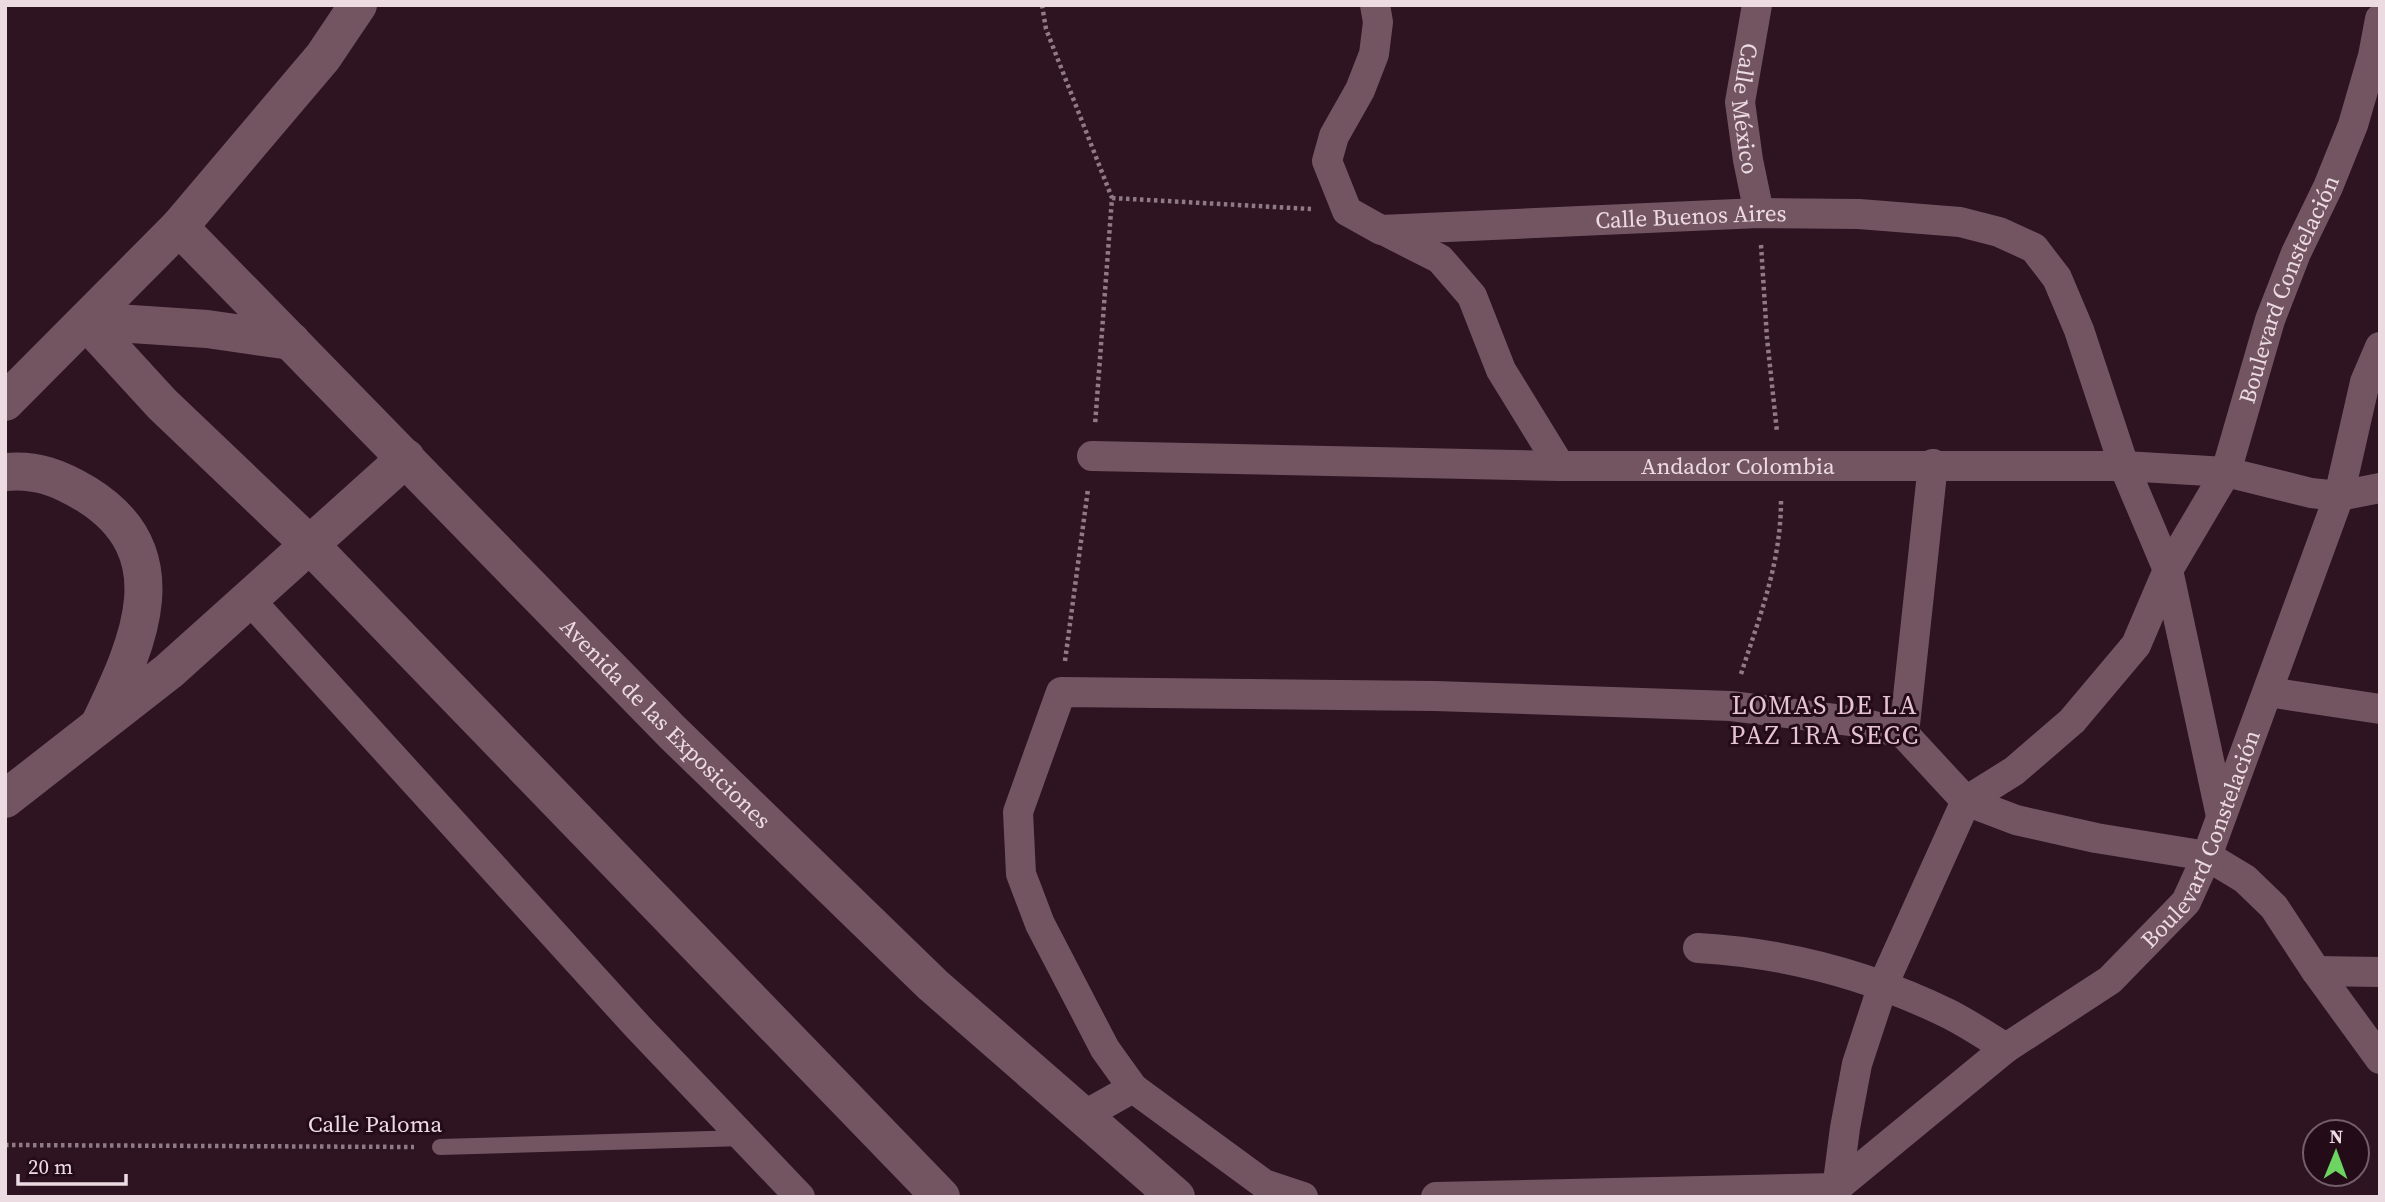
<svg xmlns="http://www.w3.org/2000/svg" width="2385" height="1202" font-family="'Source Serif 4',serif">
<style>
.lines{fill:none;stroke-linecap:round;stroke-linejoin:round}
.path{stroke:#907a84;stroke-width:4.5;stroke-dasharray:3.5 3.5;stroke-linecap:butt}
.service{stroke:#735562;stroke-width:16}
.minor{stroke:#735562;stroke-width:30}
.tertiary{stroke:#735562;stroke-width:38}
.labels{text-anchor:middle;stroke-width:6;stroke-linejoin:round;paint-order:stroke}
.street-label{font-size:23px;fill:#eddbe2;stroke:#230b17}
.quarter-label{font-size:26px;letter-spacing:2px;fill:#e6c3d1;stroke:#230b17}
</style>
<rect width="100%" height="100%" fill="#2d1420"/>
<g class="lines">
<path class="path" d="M1042 5 1046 29 1112 198 1095 425
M1112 198 1311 209
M1761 245 1767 338 1777 432
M1065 661 1088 489
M1741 674C1760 615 1781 563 1781 500
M5 1145 414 1147"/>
<path class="service" d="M440 1147 744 1138"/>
<g class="minor">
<path id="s1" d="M1375 5 1378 22 1374 54 1360 90 1334 136 1327 161 1347 211 1381 230 1759 213 1859 214 1960 222 1999 232 2034 248 2057 278 2079 330 2124 466 2168 570 2221 816"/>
<path id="s2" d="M1757 5 1740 102 1748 160 1759 213"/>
<path d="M1385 231 1440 259 1472 296 1501 370 1560 466"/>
<path id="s3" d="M1092 456 1560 466H2124L2226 472 2311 493 2339 496 2380 488"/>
<path d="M250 600 638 1027 800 1197"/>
<path d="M2268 692 2380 709"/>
<path d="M1904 734 1933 464"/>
<path d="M1698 948C1786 953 1872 976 1951 1015 1970 1025 1988 1037 2006 1048"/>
<path d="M2316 971 2380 972"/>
<path d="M1133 1088 1105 1049 1040 924 1021 874 1018 812 1061 692 1435 696 1731 706 1859 722 1904 734 1966 801 2016 820 2096 838 2207 856 2245 879 2274 907 2316 971 2380 1059"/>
<path d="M1083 1116 1133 1088 1264 1184 1303 1197"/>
<path id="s4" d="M1836 1188 2006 1048 2110 980 2186 902 2207 856 2339 496 2365 382 2380 347"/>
<path d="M1436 1197 1836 1188"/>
<path id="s5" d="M1836 1197 1845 1128 1857 1064 1883 985 1966 801 2014 771 2072 721 2136 645 2168 570 2226 472 2270 320 2296 253 2328 187 2353 125 2373 56 2380 19"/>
</g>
<g class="tertiary">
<path id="s6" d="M179 227 673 733 933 985 1176 1197"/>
<path d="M86 321 162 404 311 546 941 1197"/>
<path d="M86 321 207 329 291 341"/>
<path d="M5 402 179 227 323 57 358 5"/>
<path d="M5 472C37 469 59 478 86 494 180 552 139 642 101 721"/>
<path d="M5 799 169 671 406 458"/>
</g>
</g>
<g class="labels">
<g class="street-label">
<text dy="8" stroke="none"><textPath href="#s2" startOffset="105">Calle México</textPath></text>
<text dy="8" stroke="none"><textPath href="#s1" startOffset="570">Calle Buenos Aires</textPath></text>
<text dy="8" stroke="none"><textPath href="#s5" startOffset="1041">Boulevard Constelación</textPath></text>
<text dy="8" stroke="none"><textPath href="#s3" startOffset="646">Andador Colombia</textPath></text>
<text dy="8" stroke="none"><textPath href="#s6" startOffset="695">Avenida de las Exposiciones</textPath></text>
<text dy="8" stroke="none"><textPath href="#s4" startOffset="516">Boulevard Constelación</textPath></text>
<text x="375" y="1132">Calle Paloma</text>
</g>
<g class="quarter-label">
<text x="1825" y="714">LOMAS DE LA<tspan x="1825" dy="30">PAZ 1RA SECC</tspan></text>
</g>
</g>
<rect width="2385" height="1202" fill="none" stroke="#eddbe2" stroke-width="14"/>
<g transform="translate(2336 1153) rotate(1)"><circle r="33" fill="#230b17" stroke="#745e68" stroke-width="2"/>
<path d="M0-5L12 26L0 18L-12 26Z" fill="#6dd361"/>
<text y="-10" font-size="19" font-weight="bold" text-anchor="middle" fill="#eddbe2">N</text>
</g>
<path d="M18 1174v10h108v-10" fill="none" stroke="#eddbe2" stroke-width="3.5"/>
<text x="28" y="1174" font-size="21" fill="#eddbe2" stroke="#230b17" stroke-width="5" paint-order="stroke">20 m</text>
</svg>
